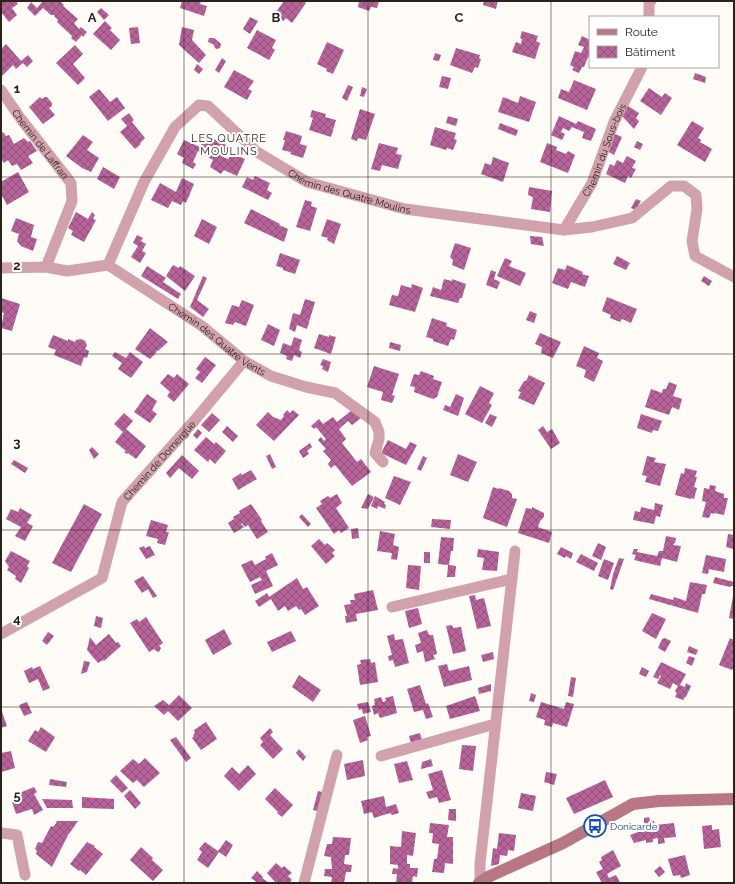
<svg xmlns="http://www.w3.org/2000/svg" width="735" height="884" font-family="Raleway,sans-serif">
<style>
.building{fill:url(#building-cross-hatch)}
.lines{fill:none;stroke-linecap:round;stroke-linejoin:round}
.street{stroke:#d1a2ab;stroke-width:11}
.secondary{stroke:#b97684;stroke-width:12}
.grid{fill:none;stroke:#2a231c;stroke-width:1;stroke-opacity:0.55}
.labels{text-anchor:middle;stroke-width:4;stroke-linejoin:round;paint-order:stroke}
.street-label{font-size:10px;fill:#2a231c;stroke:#fff}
.transit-label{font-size:10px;fill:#164399;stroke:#fff;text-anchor:start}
.neighbourhood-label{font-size:11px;letter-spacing:1px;fill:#362719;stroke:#fff}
.grid-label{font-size:13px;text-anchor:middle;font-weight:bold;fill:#2a231c;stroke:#fff;stroke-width:4;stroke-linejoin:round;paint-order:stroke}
</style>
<defs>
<pattern id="building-cross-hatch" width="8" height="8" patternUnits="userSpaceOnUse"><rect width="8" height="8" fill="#b66399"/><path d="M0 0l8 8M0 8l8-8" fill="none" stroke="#94517c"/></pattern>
</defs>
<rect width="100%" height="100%" fill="#fffbf7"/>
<path class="building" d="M1 1H16L18 4 12 8 17 15 9 22 1 12Z
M43 1H60L64 5 63 6 78 19 74 23 79 29 77 31 81 27 87 32 83 37 82 35 76 42 71 38 72 36 57 22 58 20 54 16 55 15H51L43 8 35 16 27 8 31 2 37 8Z
M182 1H201L200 4 207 6 204 16 180 8Z
M284 1H304L306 3 292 23 286 18 283 21 274 15Z
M359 1H379L377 8 371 7 369 11 358 7Z
M484 1H498L496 9 483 5Z
M101 8 109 15 104 20 97 12Z
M250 17 258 21 250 34 243 29Z
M105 21 112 28 110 30 120 40 111 50 93 34Z
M138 27 140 43 131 44 129 28Z
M182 27 194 30 192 40 206 55 199 63 179 45Z
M257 30 276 40 272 48 275 50 269 60 247 48Z
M522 31 538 36 536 41 540 43 535 59 512 52 516 42 521 44 522 39 520 38Z
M582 36 590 40V58L588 57 584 67H582L579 73 572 70 574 67 570 65 575 51 581 53 584 47 578 45Z
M209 38H214L219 42 221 44 220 48 216 49 213 44 208 42Z
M327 42 344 50 333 74 326 71 327 69 317 64Z
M6 44 21 61 28 55 33 61 27 67 23 63 16 69 13 65 1 77V49Z
M75 45 83 54 73 64 85 78 78 85 56 63Z
M456 48 480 55 479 58 481 59 478 68 475 67 472 73 450 65Z
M435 53 441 55 439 61 433 60Z
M222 58 226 61 219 73 215 70Z
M197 64 203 69 199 74 194 70Z
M234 70 254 81 248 89 252 91 247 100 224 87Z
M695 73 706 77 705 83 693 79Z
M442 76 451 78 448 89 439 87Z
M574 80 596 89 587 110 558 98 561 89 569 92Z
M348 85 353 87 347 101 342 98Z
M362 87 367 89 364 97 360 96Z
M649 88 662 97 665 93 672 98 661 115 640 101Z
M99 89 110 102 117 97 125 108 108 121 89 97Z
M520 96 536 102 529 122 498 112 503 97 518 103Z
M40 97 42 99 45 97H47L52 103V106L49 108 55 115 43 124 29 107Z
M628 106 639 113 636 118 639 121 634 129 622 116Z
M360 109 375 114 366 140 358 138 357 141 351 139Z
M312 110 326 114 325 117 336 120 331 137 309 130 313 118 310 117Z
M129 113 134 120 132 122 145 138 140 143 141 144 135 149 120 132 127 126 121 119Z
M448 116 458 119 456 126 446 123Z
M559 116 576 124 578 121 596 129 591 141 582 138 584 132 572 127 569 131 563 128 561 132 565 134 562 140 551 135Z
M692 121 704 128 698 138 701 140 700 142 712 149 705 162 677 145Z
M500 123 518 130 516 136 498 129Z
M435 127 456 133 454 139 457 140 453 150 447 148 446 150 430 145Z
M286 131 302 136 300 144 307 146 303 158 290 154 291 152 282 150 285 140H283Z
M3 132 6 136 9 135 14 144 24 138 28 142 30 141 37 151 28 156 33 163 21 170 17 164 12 166 8 160 4 163 1 159V134Z
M615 134 622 137 614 155 607 151Z
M83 135 93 142 87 150 99 158 91 172 82 168 66 156Z
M206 135 228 146 223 157 228 159 232 153 245 159 237 176 224 170 221 174 210 167 213 160 198 151 193 162 196 164 193 169 182 163 184 158 177 154 184 140 200 147Z
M637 141 643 144 640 150 634 147Z
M379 143 398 148 396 154 402 155 398 169 382 165 380 171 371 169Z
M547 143 557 147 556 150 566 154 568 151 575 155 568 173 540 162Z
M627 156 636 161 632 168 636 169 631 178 628 176 625 183 606 174 610 164 614 166 617 160 623 163Z
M493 157 509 163 503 182 481 174 485 163 491 165Z
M103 167 120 177 114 189 97 179Z
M18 172 29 192 7 205 1 194V182Z
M255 176 270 183 267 190 272 193 268 200 242 187 247 177 253 180Z
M182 178 194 184 186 203 183 201 181 205 172 201 168 208 151 200 160 183 176 192Z
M529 187 552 191 550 212 531 209 533 197 528 195Z
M636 199 641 201 636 210 631 208Z
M305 200 312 202 311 206 317 208 310 231 296 227Z
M251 209 280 224 279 225 288 229 284 242 244 223Z
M76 212 88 219 92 212 95 215 93 219 96 220 84 242 71 235 73 231 68 228Z
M16 218 34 225 31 237 37 239 33 251 21 246 17 241 19 234 11 231Z
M202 219 217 227 209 244 194 236Z
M327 219 341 224 334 244 327 240 328 238 321 236Z
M137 235 143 238 141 241 146 244 142 251 146 253 140 263 131 257 138 246 133 243Z
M530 236 542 237 544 246 531 244Z
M455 243 471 248 464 270 452 265 453 260 450 257Z
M280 253 300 260 295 274 283 270V268L276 266Z
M617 256 630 263 626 270 613 264Z
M505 258 512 261 509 266 526 273 520 286 497 276Z
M173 265 179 268 180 266 195 276 185 291 166 276Z
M567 265 583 272 582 274 589 276 585 287 571 282 568 289 552 283 558 268 565 270Z
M147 266 166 278 163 282 181 294 178 299 141 276Z
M491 270 496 272 494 279 500 282 497 289 486 285Z
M203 276 207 278 197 300 209 309 203 317 190 307Z
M704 276 712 281 709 286 701 281Z
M444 279 452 281V279L466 284 462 298H460L458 303 430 296 433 287 441 290Z
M412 284 423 288 415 312 389 305 392 295 398 296 401 285 411 288Z
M607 297 637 309 631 323 622 319 620 322 610 318 611 315 602 311Z
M1 298 20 304 12 331 1 328 4 313 1 312Z
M305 299 315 302 307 329 297 325 295 332 289 329 293 313 300 315Z
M242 300 254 305 246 326 235 322 233 325 225 323 232 305 239 307Z
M530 311 537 314 534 323 526 320Z
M432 318 447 323 446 326 457 330 454 340 451 339 448 346 433 341V339L426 337Z
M268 324 280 330 274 346 261 340Z
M150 328 168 342 158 351 157 350 156 353 150 359 135 349Z
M540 333 561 342 553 358 541 353 542 347 535 344Z
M319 334 329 337V335L336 337 331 354 314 348Z
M53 335 68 341V339L75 342 76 340 81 339 85 341 87 345 85 349 89 351 87 358 84 357 81 366 54 355 56 350 48 347Z
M294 337 302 340 299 350 302 352 300 358 294 355 292 361 286 359 287 356 280 353 283 343 291 346Z
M390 342 401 345 400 351 389 348Z
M584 346 599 353 597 358 603 361 594 382 584 377 586 370 576 366Z
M115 352 126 358 130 352 143 362 131 378 118 369 122 363 112 356Z
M205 357 216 365 202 383 195 378 200 372 196 369Z
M323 359 331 362 328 372 322 369 323 366 320 365Z
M374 366 399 374 392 395 395 396 392 403 381 400 383 392 367 387Z
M421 371 434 376 433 379 442 382 437 397 433 399 414 392 415 387 410 386 414 374 419 375Z
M168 374 174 378 177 374 189 384 174 402 167 396 170 392 160 383Z
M529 375 545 383 534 405 518 398 521 392 518 391 524 381H526Z
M669 382 677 385 673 396 682 399 679 410 672 407 669 415 645 407 651 389 662 393 663 389H666Z
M480 386 494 393 489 403 492 405 482 423 465 414Z
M147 394 157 401 152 410 157 414 150 423 134 412Z
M456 394 464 398 458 416 443 410 445 405 450 407Z
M287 410 290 413 293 410 299 415 274 441 256 425 268 412 273 417 281 420 284 416 283 415Z
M352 410 361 418 352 425 348 421 339 429 346 439 342 443 357 462 361 459 371 472 352 486 335 465 331 468 328 464 331 460 323 451 326 449 318 440 321 437 324 441 326 439 316 427 314 429 311 426 319 419 323 424 333 417 337 422Z
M124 413 133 421 126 429 146 446 136 459 128 453 127 454 124 452 126 451 115 442 123 432 114 424Z
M212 413 220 420 209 432 201 425Z
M490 414 497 417 492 427 485 423Z
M641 414 662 421 658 431 653 430 652 433 637 428Z
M227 426 238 436 233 442 222 432Z
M543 426 547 432 552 429 560 443 551 449 538 430Z
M198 429 202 433 197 439 193 435Z
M206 437 214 444 216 442 226 451 215 464 210 459 208 462 194 450Z
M388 440 406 449 410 442 417 445 406 465 381 453Z
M310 443 312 447 307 451 309 454 303 458 299 451Z
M92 447 99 454 94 459 89 450Z
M270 454 276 467 272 469 266 456Z
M458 454 477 462 468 482 450 475Z
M182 455 199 471 192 479 179 468 170 478 166 473Z
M423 456 427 458 421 471 417 469Z
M647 456 656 458 654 462 666 464 660 486 645 482 647 476 642 475Z
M14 460 28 468 25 473 11 464Z
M685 468 697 471 695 477H697L694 487 697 488 694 499 691 498V499L675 495 681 473 684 474Z
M251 470 257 479 238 490 232 479 241 473 242 475Z
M394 476 411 482 400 505 385 498Z
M710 485 716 486 715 491 724 494V498H728L724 515 714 513V514L711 513 709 518 702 517 706 502 702 501 704 488 709 489Z
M493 487 498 489 499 488 509 491 512 494V498L517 499 507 527 483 518Z
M337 494 342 503 336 508 349 528 341 533 339 530 334 534 316 508 322 504 320 501 328 496 330 498Z
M368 494 374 497 368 509 361 508Z
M375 496 385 502 384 504 386 505 385 509 378 506 377 509 371 506Z
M655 503 663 505 660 517 656 516 654 524 633 520 635 511 640 512 641 507 654 510Z
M84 504 102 514 71 572 52 563Z
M251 504 262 520 261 521 268 532 257 539 248 525 245 527 242 523 241 524 244 527 234 533 228 523 234 519 233 517 240 513 239 511Z
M532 507 544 513V517L540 521 538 527 552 532 549 543 518 533 526 508 532 509Z
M20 508 32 515 27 523 33 526 25 541 15 536 21 527 6 519 11 509 18 512Z
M302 514 311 524 308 527 299 517Z
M432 519 451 520 450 529 431 527Z
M151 520 168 525 166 532H169L165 545 157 543 158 539 146 536Z
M358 528 359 538 352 539 351 529Z
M380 531 395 534 393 545 399 547 397 560 391 559 392 553 377 551Z
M728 534 734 535V549L726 547Z
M666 536 676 538 675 543H674L673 545 681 546 677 562 662 558 660 566 634 560 636 555 632 554 634 549H638L637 552 657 556 659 551H663Z
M441 537 454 538 453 551H451L449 565 456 566 455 577H447L448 565 438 564Z
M319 539 325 545 327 543 335 550 332 553 335 556 326 564 311 546Z
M598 543 606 547 601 560 592 556Z
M144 546 145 548 150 546 155 555 146 559 139 548Z
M561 547 573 553 571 559 566 556 565 558 557 554Z
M478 549 499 552 497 571 482 570 484 558 477 557Z
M11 551 30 561 27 566 29 568 21 583 15 579 16 576 7 570 9 567 5 561Z
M424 552H430V563H424Z
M272 553 278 565 266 571 273 586 255 594 251 585 262 580 260 577 250 582 241 565 252 560 255 565 266 559 265 557Z
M581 554 598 563 594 571 576 562Z
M706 555 726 559 724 572 709 569 708 574 702 573Z
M619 558 624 559 613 590 610 589 613 574Z
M604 559 614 563 608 580 598 576Z
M408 565 421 566 419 590 406 588Z
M143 576 157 596 153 598 148 589 142 593 134 581Z
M715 577 734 582V586H731L730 587 713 583Z
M297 578 303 589 307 587 319 606 305 615 301 609 299 610 296 606 288 611 285 606 278 611 271 599 259 607 255 601 267 593 269 597Z
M690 582 707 585 705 594H702L698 613 649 599 651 594 673 600 674 597 686 601Z
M373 590 378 610 356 614 357 621 346 623 345 616H347L344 605 351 604 350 600H355L354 594Z
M475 595 476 600 484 598 491 626 477 629 469 596Z
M733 596H734V619L729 618Z
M418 608 422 624 409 628 405 611Z
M652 613 666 619 656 639 642 631Z
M96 616 103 618 101 628 94 626Z
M146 617 163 643 159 646 161 648 159 652 156 651 154 649 149 652 130 623 137 619 139 622Z
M452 625 453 628 461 627 466 651 453 654 446 626Z
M224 629 232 644 213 655 205 640Z
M427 630 429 635H433L437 654 433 655 435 659 425 662 423 651 417 653 415 645 421 643 418 633Z
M291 631 296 641 272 652 267 642Z
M48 632 54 636 47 645 42 641Z
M109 634 116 643 118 642 121 646 104 661 103 660 98 663 87 650 90 637 96 645Z
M394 634 395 640 403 639 409 663 395 667 393 660 389 661 388 656 392 655 387 636Z
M665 638 671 641 665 652 658 648 662 639Z
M730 638 734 640V666L732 670 719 665Z
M689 646 698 650 696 655 687 652Z
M493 652 494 659 483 662 481 655Z
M689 656 695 658 692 666 686 663Z
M370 659 371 663 375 662 378 682 360 685 357 665 361 664 360 660Z
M84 661 90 662 87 672 81 674Z
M661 662 686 674 680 685 685 687 686 683 691 686 686 697H685L683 700 675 697 677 693 675 691 678 686 673 683 670 689 657 683 661 676 660 675 658 679 653 677Z
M447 664 449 671 469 666 472 680 444 687 438 666Z
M40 666 50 688 43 691 38 679 29 683 24 671 32 667 33 669Z
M642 667 649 671 646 677 639 674Z
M299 675 321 690 313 702 292 687Z
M571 677 576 678 573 697 568 696Z
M491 684V691L479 694 478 688Z
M420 685 426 704 428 703 433 717 426 719 423 710 414 712 407 689Z
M531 693 536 695 534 702 529 701Z
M179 695 192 708 178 721 168 711 164 715 154 706 163 700 169 705Z
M393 696 397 713 380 718 378 713 374 715 372 706 375 705 374 699 381 697 383 702 386 701 385 698Z
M475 696 480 711 450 719 446 706Z
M27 702 32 713 24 716 19 705Z
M368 702 371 712 363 714 362 709 359 710 357 704Z
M541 702 564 709 566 702 574 704 567 727 553 723 552 727 544 725 545 720 536 717Z
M1 709 7 726 1 728Z
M365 716 371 736 367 737 368 740 360 743 353 720Z
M206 722 217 739 201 750 192 738 194 736 193 735 195 733 194 730Z
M41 727 55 737 46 752 28 741 35 730 38 732Z
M270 728 273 732 270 735 283 749 273 759 260 745 263 742 260 738Z
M420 733 422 740 411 743 409 736Z
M176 737 191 758 186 762 170 740Z
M462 745 476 746 473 771 459 769Z
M299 749 306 757 303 761 296 753Z
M11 751 15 768 1 772V753Z
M145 758 160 773 144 787 137 780 133 783 120 771 133 759 139 764Z
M431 759 433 766 421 769 422 762Z
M363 760 365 776 347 780 344 764Z
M407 761 413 780 399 783 394 764Z
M248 765 256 774 239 791 224 776 232 767 239 774Z
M442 770 451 800 439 803 437 797 429 799 426 792 433 790 428 774Z
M546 772 557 774 554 785 544 782Z
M116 775 128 788 122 793 110 781Z
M50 779 67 782 66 787 49 785Z
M605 780 613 797 574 814 566 798Z
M34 787 37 792 34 794 43 810 34 815 32 809 16 814 12 802 19 800 17 794Z
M275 788 293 805 282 817 277 813 278 812 265 799Z
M130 790 141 803 135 809 124 796Z
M318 791 326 793 321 812 313 810Z
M521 793 536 796 533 811 518 808Z
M384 796 386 807 396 804 399 813 392 815 390 813 374 818 372 812 364 814 361 801Z
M82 797 114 799V809L82 808Z
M42 799 72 800 73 808H47Z
M449 809H456V821L448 820Z
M649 817 650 821H654L655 825 674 823 676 837 664 838 665 843 658 844V838L653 839V842L646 843V840L634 843 630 835 638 832V828L644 827V818Z
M55 821H78L69 834 67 835H68L52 867 36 854 37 851 35 849 38 842 42 843 51 826 53 827 57 822Z
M430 823 449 825 447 837H453V864L445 863 444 873 432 872 434 859H437L439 844 432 843 433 833H429Z
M712 825V830L719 829 721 847 704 849 702 826Z
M402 831 416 833 413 856 407 855V864H410V868H418L417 877 413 876 412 883H396L397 874H392L393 868 398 869V865L390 864V846L401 847Z
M499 833 516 835 514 851 508 850 507 856 500 855 499 864 491 866 493 848 497 849Z
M333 837 351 838 349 855H345L344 864 352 865 351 872H346L344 883H331L332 877 324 876 325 869H332L331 857 324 856 327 844H332Z
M226 840 233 845 226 857 219 852 208 868 197 860 202 852 199 849 205 842 218 851Z
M87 842 95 846 94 847 103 854 86 875 80 870 79 871 70 864Z
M141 847 153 858 152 860 163 870 153 881 130 860Z
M613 850 621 866 607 874 609 878 616 875 620 882 618 883H602L596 872 603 869 599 862 602 860 601 857Z
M685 855 690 875 681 878 680 875 673 876 668 859Z
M276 863 282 868 284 866 292 873 288 876 292 880 289 883H276L267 873Z
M660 866 665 872 659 877 654 871Z
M257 871 263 877 262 878 269 883H258L251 878Z"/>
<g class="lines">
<g class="street">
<path d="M649 17V4L651 1"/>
<path id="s1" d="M1 90 21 119 71 183 72 201 46 267"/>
<path id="s2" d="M564 230 592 183 614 122 642 67"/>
<path id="s3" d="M108 265 144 182 175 127 199 105 208 106 257 152 307 182 405 209 564 230 592 227 632 218 671 186H684L696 195 697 209 692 241 695 256 734 277"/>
<path id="s4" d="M108 265 202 326 244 361 271 376 306 387 335 393 375 422 379 432V439L375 453 383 462"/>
<path d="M1 268 46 267 67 271 108 265"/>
<path d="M392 607 512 579"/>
<path id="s5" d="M1 634 102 578 122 502 194 421 244 361"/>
<path d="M381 756 495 724"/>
<path d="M1 833 17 835 25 875"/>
<path d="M480 882V864L515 551"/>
<path d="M304 883 337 755"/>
</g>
<path class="secondary" d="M479 883 488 877 563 843 633 804 659 801 734 799"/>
</g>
<path class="grid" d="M184 1V883M368 1V883M551 1V883M1 177H734M1 354H734M1 530H734M1 707H734"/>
<defs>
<g id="bus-ring" transform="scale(1.15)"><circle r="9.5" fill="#fff" stroke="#1a4fb4" stroke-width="1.5"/><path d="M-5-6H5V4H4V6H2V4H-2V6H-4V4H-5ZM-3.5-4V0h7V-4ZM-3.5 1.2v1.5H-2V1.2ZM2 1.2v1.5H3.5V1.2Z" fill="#1a4fb4"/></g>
</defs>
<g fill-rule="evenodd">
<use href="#bus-ring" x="595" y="826"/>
</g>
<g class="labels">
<g class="street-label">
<text dy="4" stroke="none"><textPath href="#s1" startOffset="67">Chemin de Laffran</textPath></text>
<text dy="4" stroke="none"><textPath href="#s2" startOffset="90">Chemin du Sous-bois</textPath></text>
<text dy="4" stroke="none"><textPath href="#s3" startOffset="364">Chemin des Quatre Moulins</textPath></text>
<text dy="4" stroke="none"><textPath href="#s4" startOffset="132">Chemin des Quatre Vents</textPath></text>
<text dy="4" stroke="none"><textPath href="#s5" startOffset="250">Chemin de Domergue</textPath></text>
</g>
<g class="transit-label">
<text x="610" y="830">Donicarde</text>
</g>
<g class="neighbourhood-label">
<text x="229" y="142">LES QUATRE<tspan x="229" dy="13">MOULINS</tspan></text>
</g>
</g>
<g class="grid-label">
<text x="92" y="22">A</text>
<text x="276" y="22">B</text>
<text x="459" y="22">C</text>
<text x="17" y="93">1</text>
<text x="17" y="270">2</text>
<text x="17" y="447">3</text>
<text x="17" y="623">4</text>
<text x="17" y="800">5</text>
</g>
<rect width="735" height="884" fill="none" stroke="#2a231c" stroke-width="4"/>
<rect x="589" y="16" width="130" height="52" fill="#ffffff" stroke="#aaa7a4"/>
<rect x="597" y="29" width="20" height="6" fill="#b97684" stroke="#aaa7a4"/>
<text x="625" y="36" font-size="12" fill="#2a231c">Route</text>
<rect x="597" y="46" width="20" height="12" fill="url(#building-cross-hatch)" stroke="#aaa7a4"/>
<text x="625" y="56" font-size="12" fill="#2a231c">Bâtiment</text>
</svg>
